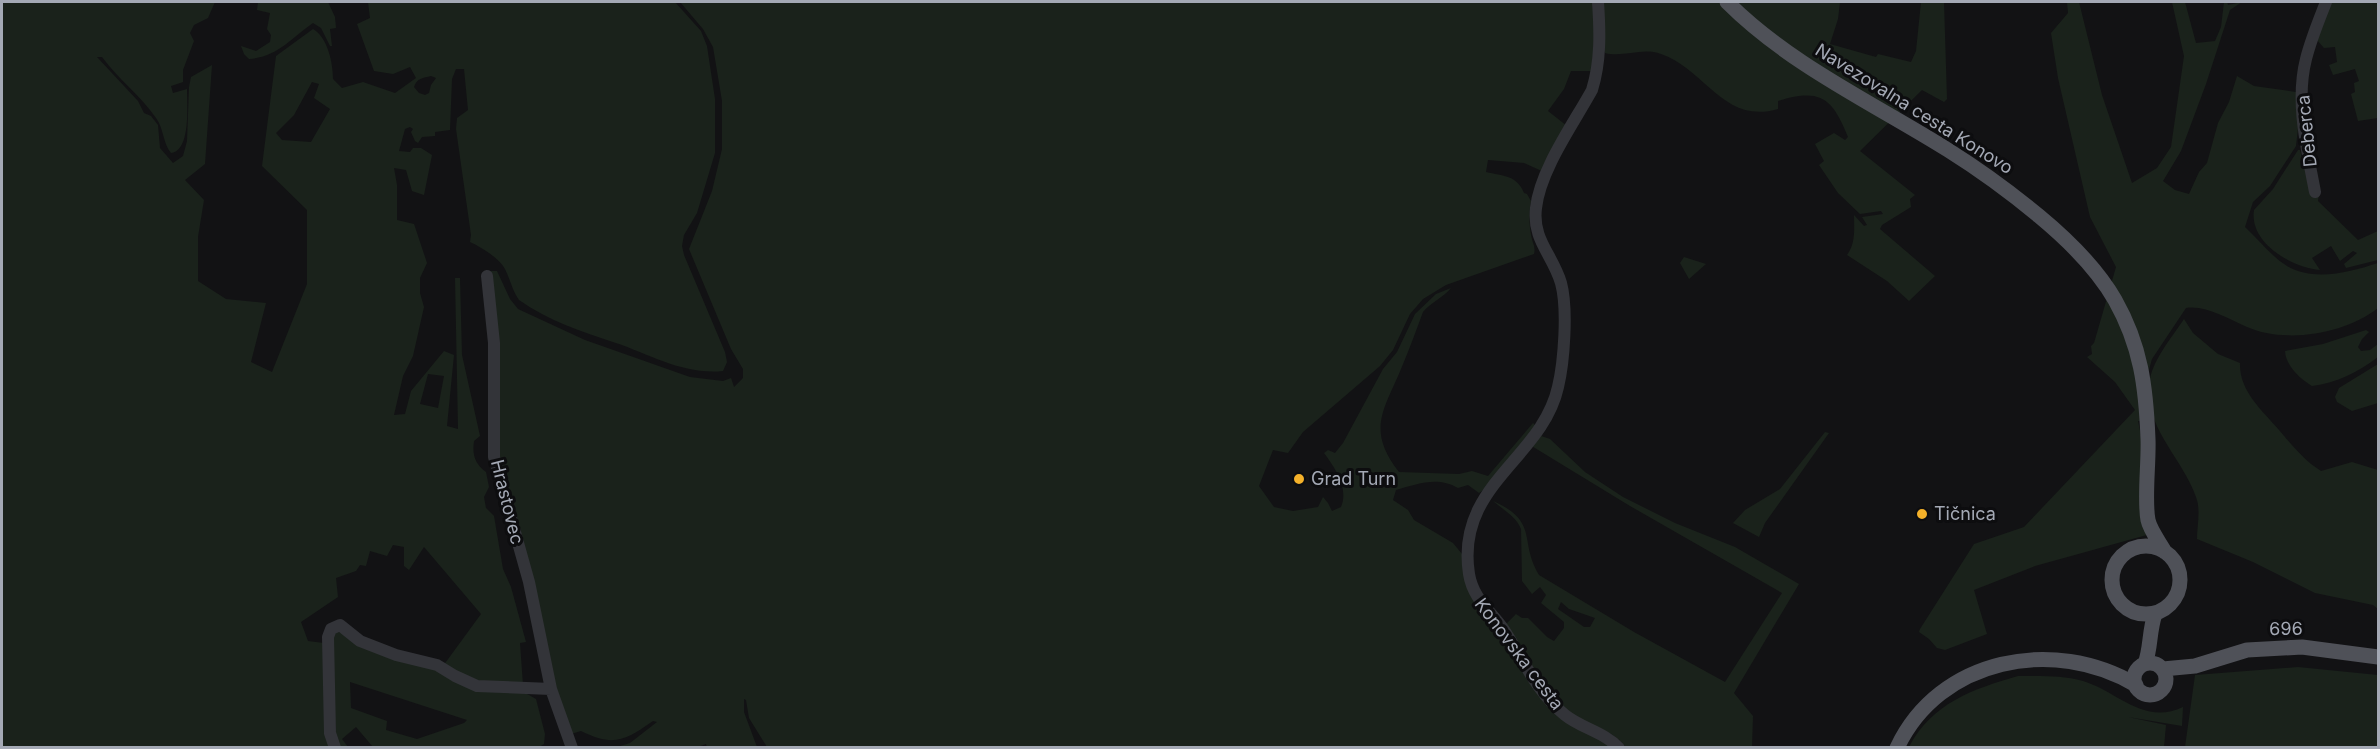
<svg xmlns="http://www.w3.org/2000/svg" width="2380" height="749" font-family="Inter,sans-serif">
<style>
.green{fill:#1a221b;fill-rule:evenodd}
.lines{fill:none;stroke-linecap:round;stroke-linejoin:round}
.minor{stroke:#333439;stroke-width:12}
.major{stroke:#4f5158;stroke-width:15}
.poi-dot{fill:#f4b12a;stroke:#0d0d0f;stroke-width:2}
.labels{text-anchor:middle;stroke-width:6;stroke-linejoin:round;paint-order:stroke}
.street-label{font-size:18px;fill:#a4a9b5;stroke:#0d0d0f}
.poi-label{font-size:18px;fill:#a4a9b5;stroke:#0d0d0f;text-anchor:start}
</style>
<rect width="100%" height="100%" fill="#121214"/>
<path class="green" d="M2 2H215L208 18 194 25 190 33 194 41 183 70V82L171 86 173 93 187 89C187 105 191 151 171 153 163 144 164 129 156 118 141 96 118 79 102 57H97L138 101 144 113 151 116 158 125 160 148 173 163 183 156 187 141 189 87 191 77 212 65 205 164 185 180 204 200 198 237V281L226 299 266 303 251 362 272 372 307 284V210L262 166 276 56 313 29C328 38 333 63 333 79L342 88 363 82 395 93 416 78 410 67 393 74 374 71 357 24 370 18 368 2H675L701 31 707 46 715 99V153L697 213 684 235 682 246 684 255 725 352 727 362 723 371C684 375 651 355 616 343 582 332 549 321 519 300 512 290 510 279 505 269 499 258 481 247 470 242L471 235 456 129 457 118 468 110 464 69H456L452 79 450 130 435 132V136L422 137 418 143 415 141 411 132 413 129 410 127 405 129 399 151 410 152 413 148H421L432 155 424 195 412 191 406 170 394 168 397 185V220L414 224 427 263 420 278V293L424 307 413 356 403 376 394 415 405 414 411 391 444 351 454 355 447 426 458 429 455 278H460L462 355 480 436 474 441C472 455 475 464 486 472L489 487 484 497 486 508 494 516 503 569 511 587 526 642 520 643 523 685H490L443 666 481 614 424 547 409 570 404 566V547L393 545 387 556 370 551 366 566 360 565 356 571 336 578 338 597 301 622 308 641 324 643 332 747H2ZM431 76 436 78 431 85 429 93 425 95 419 93 414 87C417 78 423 78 431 76ZM312 82 319 84 314 98 330 109 311 142 282 140 276 133 294 115ZM428 374 444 376 438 408 420 404Z
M258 2H328L335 17 336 28 330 29 332 46H330L321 28 313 23C291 38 278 57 249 59L244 54 241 46 256 51 270 42 271 35 267 29 270 13 257 10Z
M680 2H1595L1593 71H1571L1564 89 1548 111 1567 126 1544 172 1524 163 1488 160 1486 172C1503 176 1517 175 1524 193L1527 194 1531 201C1529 212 1529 224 1531 235 1532 242 1536 247 1534 254L1446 285 1423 299 1410 314 1393 350 1380 366 1303 432 1288 453 1273 450 1259 486 1274 507 1293 511 1318 507 1323 497 1328 503 1332 511 1341 507C1349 488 1335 468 1324 453L1328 450 1335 453 1343 443 1383 369 1397 352 1415 314 1436 294 1451 288C1443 298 1431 302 1423 312 1416 331 1409 350 1401 369 1384 410 1366 430 1399 472L1459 474 1472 471 1488 476 1533 423 1536 426 1485 489 1479 493 1468 485 1458 488C1437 476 1418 484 1396 490L1393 500 1408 510 1414 520 1453 543 1462 554 1464 573 1478 611 1496 630 1506 637 1533 686 1613 747H767L749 718 746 700 744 699V712L757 747H707L706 744 695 748 617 747 630 743 657 722 653 721C624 741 614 747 581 731L571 734 564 717 500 477 491 271H497L510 299 518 309 585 340 690 377 723 381 731 378 734 387 743 378V369L731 349 689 249 712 191 722 149V101L713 47 703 29Z
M1601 2H1840L1838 19 1830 44 1876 57 1878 54 1911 62 1916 51 1921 2H1944L1947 99 1944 102 1922 90 1860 151 1915 195 1910 199 1911 207 1882 225 1880 229 1935 276 1909 301 1887 281 1847 255C1856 243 1854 229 1854 215L1864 226 1867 225 1862 217 1883 214 1881 211 1860 214 1838 193 1819 165 1824 161 1815 144 1834 133 1845 140 1848 137C1832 98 1821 88 1778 101V109C1724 125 1705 69 1661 54 1642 47 1623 58 1605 53L1603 49Z
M2067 2H2079L2102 95 2132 183 2157 168 2171 147 2184 56 2172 2H2185L2196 43 2215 41 2221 27 2224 2H2227L2228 5 2242 2 2230 10 2206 84 2181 151 2163 181 2175 190 2189 194 2199 172 2207 163 2218 123 2229 102 2237 76 2254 86 2296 92 2300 111 2296 146 2270 186 2253 202 2245 227C2259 240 2271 256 2287 266 2315 282 2350 272 2378 263V308C2345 334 2286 344 2247 327 2228 319 2206 305 2186 308L2152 359 2146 380 2150 421H2138L2152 487 2154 533 2035 566 1974 590 1987 634 1945 650 1937 648 1929 639 1919 632 1920 629 1974 544 2024 527 2135 410 2115 382 2087 357 2092 354 2091 346 2094 343 2116 267 2090 217 2058 78 2051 33 2068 13Z
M2327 2H2378V118L2358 121 2351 94 2355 92 2354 83 2359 81 2355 69 2333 75 2329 65 2337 62 2335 47 2324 48 2316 39Z
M2298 150H2300C2304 166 2307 180 2319 192L2318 201 2358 240 2378 231V260L2346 268 2344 264 2357 253 2353 251 2340 261 2331 246 2312 258 2320 270C2291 267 2249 243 2254 210L2273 189Z
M1684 257 1706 264 1689 279 1680 263Z
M2184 319 2193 333 2218 354 2240 363C2239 391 2262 410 2279 430 2289 442 2299 454 2311 464L2321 471 2352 462 2378 470V609L2373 605 2315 593 2253 562 2197 539C2197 526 2201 510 2196 497 2183 459 2144 427 2149 384 2152 360 2171 339 2184 319Z
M2366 330 2369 332 2362 339 2358 347 2361 351 2370 350 2378 344V357C2358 372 2337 383 2312 386 2299 378 2286 366 2285 351L2323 344Z
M2378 364V403L2352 411 2337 402 2335 397 2339 388Z
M1825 432 1829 433 1765 523 1759 537 1733 523 1745 510 1780 489Z
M1541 436 1550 439 1585 472 1623 497 1675 523 1735 547 1799 584 1734 693 1753 716 1752 747H1626C1610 727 1586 726 1567 712 1539 690 1523 653 1506 624L1516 614 1522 618H1528L1547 637 1554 641 1564 628V622L1541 603 1546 595 1540 587 1532 594 1522 581 1521 529C1516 516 1503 510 1493 501 1540 522 1518 540 1539 575L1634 632 1725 682 1782 593 1630 506 1530 445ZM1561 602 1569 609 1595 618 1590 627H1584L1558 609Z
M336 631 426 664 453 679 522 691 536 699 545 734 544 744 538 748 373 747 356 727 342 739 348 747H337L330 647ZM350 682 467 720 464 723 417 739 386 730 387 721 351 708Z
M2298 667 2378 675V747H2185L2195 675Z
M2018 676C2039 676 2062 675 2083 681 2117 691 2144 726 2183 707L2182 726 2128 717 2166 725 2164 747H1909C1932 703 1973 689 2018 676Z"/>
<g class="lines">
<path class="minor" d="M1598 2C1600 31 1601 61 1592 90 1574 123 1540 170 1536 208 1532 240 1553 255 1561 283 1568 309 1564 362 1558 387 1542 459 1455 485 1469 574 1473 599 1491 611 1504 630 1523 659 1537 693 1565 715 1581 728 1604 732 1619 748
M2315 192C2307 149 2295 102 2306 59 2311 39 2319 20 2326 2
M487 276 494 343V457L529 582 551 689 572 748
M335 748 330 733 328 637 331 629 340 625 360 641 396 655 437 665 455 676 477 686 551 689"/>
<path class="major" d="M1727 2C1790 65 1873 103 1948 150 1980 170 2010 192 2039 216 2068 240 2096 267 2115 300 2141 346 2146 387 2148 439 2149 462 2144 499 2148 520 2150 530 2160 543 2165 552
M2112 580a34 34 0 1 1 68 0a34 34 0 1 1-68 0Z
M2134 679a16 16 0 1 1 32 0a16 16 0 1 1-32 0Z
M2145 664C2151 648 2149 631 2155 614
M2163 669 2195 666 2247 650 2302 647 2378 657
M1897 748C1939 658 2054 636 2136 685"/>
</g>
<g class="poi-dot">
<circle cx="1299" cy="479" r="6"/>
<circle cx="1922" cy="514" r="6"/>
</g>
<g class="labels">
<g class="street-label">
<text transform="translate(1914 109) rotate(32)" y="6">Navezovalna cesta Konovo</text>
<text transform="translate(2307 131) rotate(-96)" y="6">Deberca</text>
<text transform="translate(507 502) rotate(76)" y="6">Hrastovec</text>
<text transform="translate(2286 629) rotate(-1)" y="6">696</text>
<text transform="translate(1519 654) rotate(53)" y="6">Konovska cesta</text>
</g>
<g class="poi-label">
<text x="1311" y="485">Grad Turn</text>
<text x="1934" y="520">Tičnica</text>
</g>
</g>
<rect width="2380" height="749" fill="none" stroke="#a4a9b5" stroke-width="6"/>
</svg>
